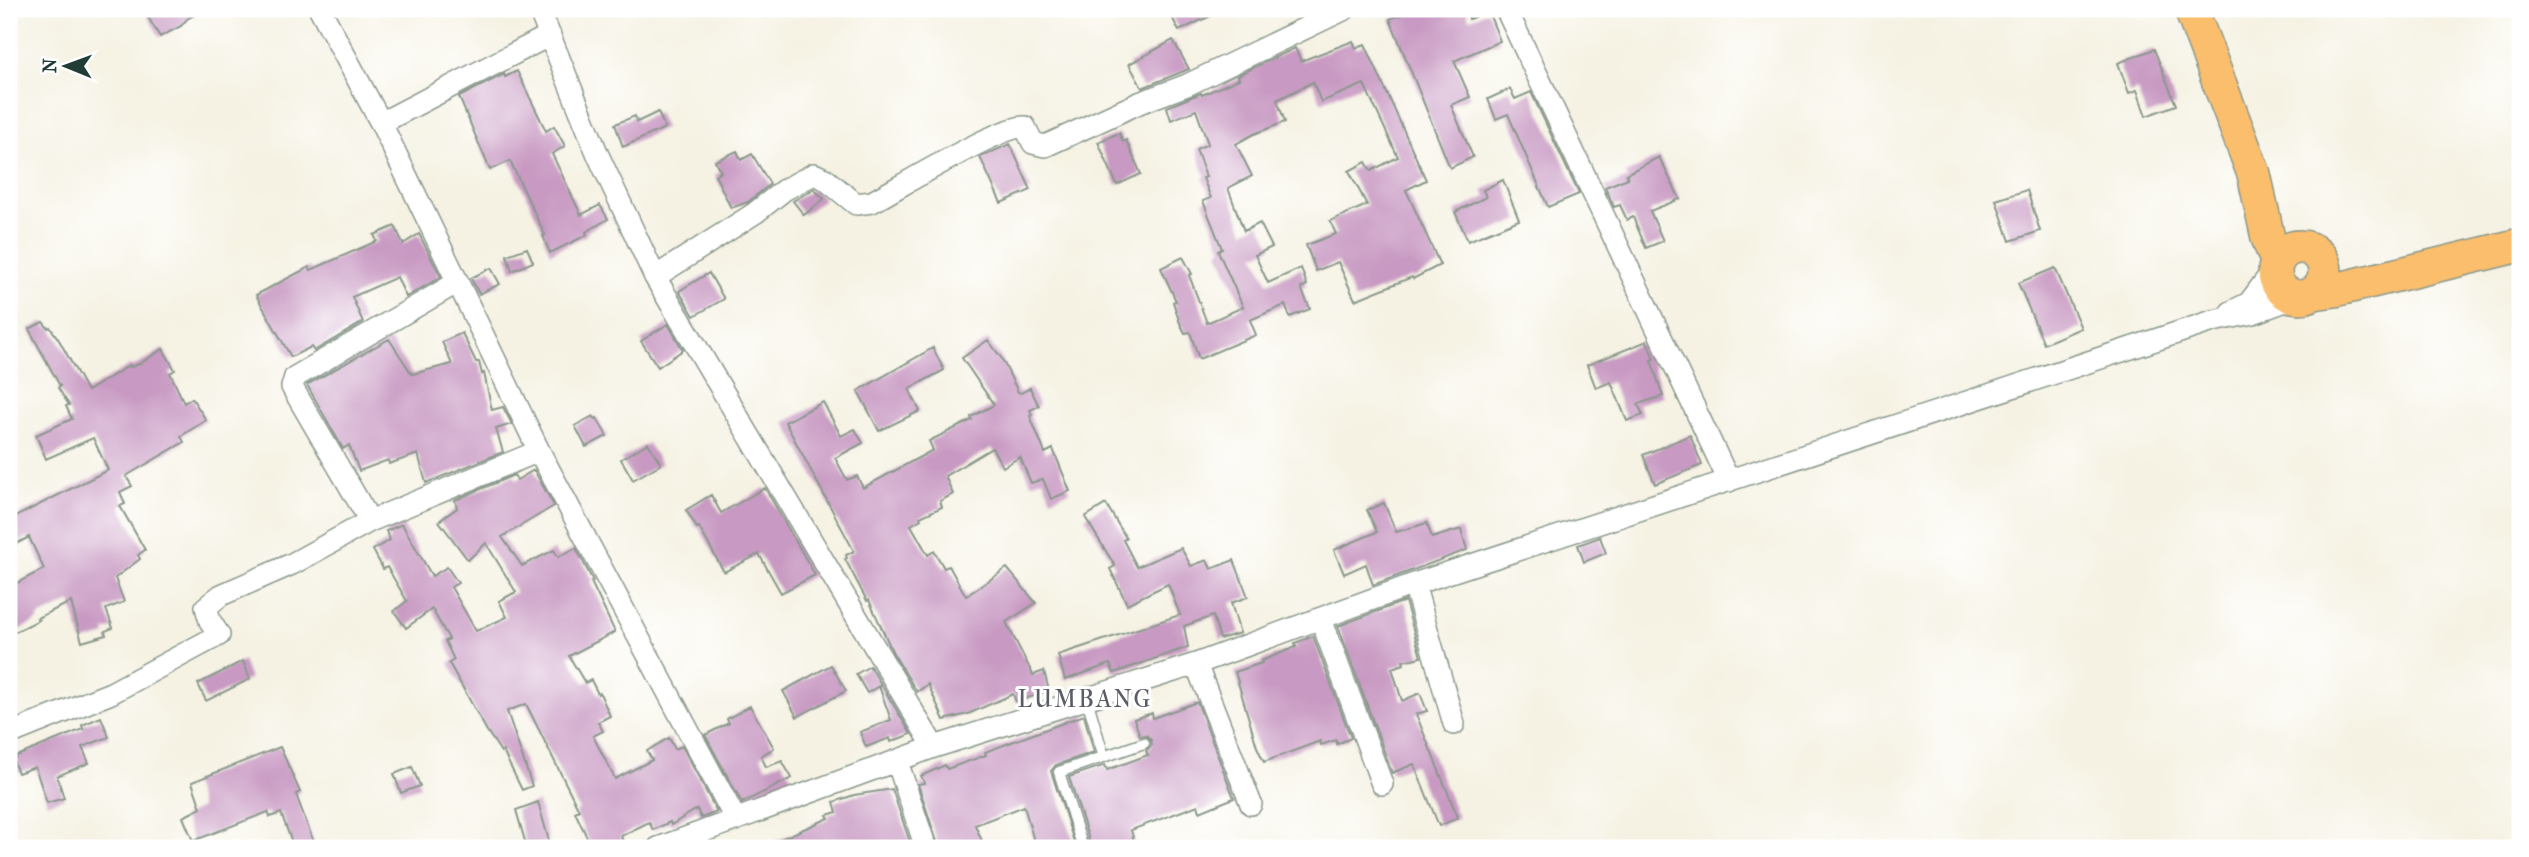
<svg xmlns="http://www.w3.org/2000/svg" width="2529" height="857" font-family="'IM FELL French Canon',serif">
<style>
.building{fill:#c899c2}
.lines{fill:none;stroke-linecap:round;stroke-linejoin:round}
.service-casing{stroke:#8a988c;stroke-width:13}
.minor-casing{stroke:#8a988c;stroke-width:24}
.primary-casing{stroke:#8a988c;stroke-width:36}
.service{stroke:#fff;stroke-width:10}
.minor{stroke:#fff;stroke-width:21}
.primary{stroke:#fabe6d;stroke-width:33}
.labels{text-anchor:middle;stroke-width:6;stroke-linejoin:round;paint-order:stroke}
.quarter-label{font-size:24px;letter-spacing:2px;fill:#5a5d66;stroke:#fff}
</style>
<rect width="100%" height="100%" fill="#fff"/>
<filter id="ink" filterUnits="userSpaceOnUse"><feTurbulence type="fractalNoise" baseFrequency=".0143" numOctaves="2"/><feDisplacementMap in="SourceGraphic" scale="14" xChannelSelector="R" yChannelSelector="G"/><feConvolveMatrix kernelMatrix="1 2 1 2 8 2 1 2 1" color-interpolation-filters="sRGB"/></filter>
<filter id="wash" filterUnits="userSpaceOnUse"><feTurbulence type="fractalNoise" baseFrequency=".00686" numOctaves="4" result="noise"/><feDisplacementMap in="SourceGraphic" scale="28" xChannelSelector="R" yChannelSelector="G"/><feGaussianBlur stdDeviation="1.57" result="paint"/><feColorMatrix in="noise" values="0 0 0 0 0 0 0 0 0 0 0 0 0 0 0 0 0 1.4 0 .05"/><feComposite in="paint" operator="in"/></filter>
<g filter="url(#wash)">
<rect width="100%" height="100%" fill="#f5f2e3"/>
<g id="blocks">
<path class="building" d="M143 9H204L187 19 181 26 160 37Z
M1168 9H1225L1179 31Z
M1399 9H1467L1469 19 1488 11 1500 41 1454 61 1470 97 1451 105 1473 157 1450 168 1390 19 1401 15Z
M1173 40 1189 69 1142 88 1129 64Z
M1353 41 1356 48 1365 44 1426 180 1406 190 1440 265 1413 279 1412 277 1355 300 1338 262 1316 271 1306 245 1336 234 1330 221 1367 205 1349 171 1366 162 1371 171 1398 157 1364 84 1321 102 1313 82 1277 100 1285 122 1254 134 1236 144 1252 176 1228 188 1244 231 1260 223 1272 247 1255 255 1268 283 1301 268 1307 285 1301 288 1310 309 1290 317 1285 305 1250 320 1256 335 1199 359 1190 332 1185 333 1180 323 1173 302 1176 301 1161 268 1183 257 1192 274 1189 275 1207 323 1243 307 1218 251 1222 249 1203 201 1211 198 1203 178 1206 177 1196 149 1208 144 1196 110 1171 120 1167 107 1201 93 1202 95 1239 79 1238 75 1295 48 1301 61Z
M2154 49 2176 105 2146 116 2137 90 2129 93 2118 63Z
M517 71 546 131 554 126 565 146 552 154 581 215 600 205 608 219 586 232 587 235 550 253 543 236 545 235 510 161 490 170 459 97 504 74 505 77Z
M1510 89 1515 99 1531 92 1579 194 1548 207 1508 114 1496 119 1488 99Z
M658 112 665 128 623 147 615 124 635 116 637 122Z
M1119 133 1123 142 1126 140 1141 174 1117 185 1098 142Z
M1010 144 1031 190 1001 203 980 157Z
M737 151 741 160 752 154 770 184 748 202 731 208 715 175 721 172 715 161Z
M1659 157 1680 199 1650 211 1663 241 1646 248 1633 217 1627 220 1620 205 1614 207 1605 187 1628 178 1626 174Z
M1503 180 1519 220 1468 241 1455 212 1486 197 1483 190Z
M814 189 824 199 804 215 793 201Z
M2027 190 2040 231 2010 241 1996 200Z
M395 226 403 244 419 234 441 277 406 297 397 277 352 297 363 322 314 351 311 347 291 357 256 295 309 267 311 270 377 241 374 235Z
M527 248 533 262 512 271 507 255Z
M491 268 500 284 479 294 471 278Z
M2055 268 2081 328 2044 344 2018 283Z
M709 273 724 299 694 316 679 291Z
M43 322 48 328 50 327 59 340 87 391 130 365 131 367 139 364 163 349 175 370 170 373 184 403 192 398 206 420 181 436 184 442 126 476 132 486 120 492 125 504 120 506 145 550 138 555 140 559 115 578 124 602 106 609 113 628 105 631 106 635 82 642 71 602 37 618 39 620 13 633 9 623V587L44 569 29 537 9 548V520L108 470 93 438 46 459 36 435 72 419 66 406 69 405 58 388 60 386 29 329Z
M668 324 683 350 658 367 641 341Z
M462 333 476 362H479L482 374 484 373 492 410 503 407 512 424 496 429 503 452 426 483 418 454 389 464 388 460 359 471 349 445 343 449 307 385 389 339 412 374 452 364 442 342Z
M988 340 1002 359 1018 392 1021 393 1030 388 1039 406 1030 410 1032 415 1030 416 1045 453 1053 449 1070 491 1051 499 1043 479 1031 483 1020 457 1003 467 992 448 945 476 953 494 940 501 942 507 920 517 921 519 911 525 928 555 934 551 944 568 949 566 966 596 1007 568 1036 603 1006 622 1033 675 1044 671 1049 691 1016 702 1013 694 968 714 944 720 928 684 917 692 893 653 869 600 867 601 845 559 847 558 846 555 854 551 785 422 823 402 841 436 855 429 863 443 835 458 847 480 857 476 863 488 933 450 929 441 972 420 971 417 994 405 962 358Z
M1647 341 1654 359 1651 360 1663 396 1638 404 1643 415 1627 421 1611 382 1596 388 1587 365Z
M933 348 944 370 909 389 920 411 879 431 858 391Z
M593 416 595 419 597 418 607 436 586 447 575 426Z
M1690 435 1702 465 1655 484 1643 455Z
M648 443 661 464 633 480 621 459Z
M534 470 554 506 502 537 522 566 554 550 558 557 576 548 593 581 591 582 615 632 569 656 585 683 591 680 598 694 600 693 610 716 598 722 603 731 593 736 615 779 652 760 647 751 669 738 675 749 682 746 717 812 701 818 697 809 671 825 670 822 653 830 649 822 621 836 623 841 602 848H592L575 812 579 810 526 704 507 711 532 786 522 790 503 751 501 752 487 731 449 663 454 660 445 641 449 639 432 609 406 628 394 611 407 601 387 567 383 569 373 550 390 540 386 531 402 524 432 576 447 567 458 583 451 587 476 631 507 617 499 601 516 592 486 543 468 560 439 521 457 508 455 500 514 475 517 480Z
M765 488 815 575 781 593 759 554 724 572 699 527 697 528 686 510 711 495 721 513Z
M1384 503 1396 532 1427 523 1432 538 1461 529 1467 550 1373 585 1366 564 1344 574 1334 550 1377 532 1367 510Z
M1106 504 1126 538 1123 540 1137 567 1181 548 1191 566 1207 560 1211 569 1234 560 1248 597 1231 603 1240 633 1220 639 1213 616 1184 626 1188 647 1114 673 1110 664 1065 680 1058 655 1180 615 1168 584 1127 604 1110 569 1115 566 1085 517Z
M1600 537 1606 553 1584 562 1578 545Z
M1405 601 1421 657 1403 661 1404 664 1392 668 1402 701 1420 693 1427 711 1416 714 1458 818 1439 826 1414 764 1392 773 1338 626Z
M1313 636 1351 738 1337 744 1336 740 1321 745 1320 741 1264 762 1257 747 1235 672 1262 663 1261 661 1296 647 1295 643Z
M243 661 250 679 206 701 198 684Z
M831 665 846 691 797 717 783 691Z
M870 666 911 734 891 742 890 738 866 747 860 732 891 720 879 686 867 693 856 674Z
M1197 702 1234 798 1200 812 1198 805 1131 830 1136 848H1086L1089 840 1069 777 1105 765 1107 770 1148 755 1146 751 1152 745 1151 740 1146 735 1140 736 1134 719 1152 713 1153 718Z
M750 706 774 748 761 756 766 767 782 761 792 778 742 803 705 735 729 723 727 719Z
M1084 715 1094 752 1056 765 1051 771 1076 848H1036L1024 806 975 825 985 848H939L918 784 925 783 921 776 945 765 947 769 986 755 985 752Z
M101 717 109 737 82 747 89 763 57 776 64 798 47 803 35 767 18 773 12 758 83 729 82 725Z
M280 747 300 792 296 794 298 800 316 848H294L281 813 270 817 268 812 193 841 183 817 201 808 192 782Z
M412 767 420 786 401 793 394 774Z
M892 789 912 848H760L829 818 827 815 837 812 834 802 854 795Z
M538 802 549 841 527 848 516 810Z"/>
</g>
</g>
<g filter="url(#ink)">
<use href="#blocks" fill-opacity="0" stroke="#8a988c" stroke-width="2"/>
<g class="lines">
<g class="service-casing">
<path id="service" d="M1087 699 1104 757
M1081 842 1059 772 1144 743"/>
</g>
<g class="minor-casing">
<path id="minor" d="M320 9 381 123 539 451 736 820
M539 9 598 155 655 277 934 747
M1506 9 1729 481
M381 123 550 35
M655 277 755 213 784 190 814 174 825 179 856 204 872 202C898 188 1003 124 1025 127L1033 143 1045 146 1139 103 1187 85 1345 9
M2231 312 2249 303 2275 268
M370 521 292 387 295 377 458 282
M1414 584 1454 724
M1321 619 1382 784
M1196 664 1251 804
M9 734 111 693 219 635 210 621 206 607 221 595 292 564 370 521 539 451
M897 761 926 848
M658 848 934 747 1196 664 1414 584 2213 321 2253 313 2296 297"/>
</g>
<g class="primary-casing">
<path id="primary" d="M2191 9 2254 174 2268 238 2277 261
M2275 272a25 25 0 1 1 50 0a25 25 0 1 1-50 0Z
M2314 293 2335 290 2520 245"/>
</g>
<use href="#service" class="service"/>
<use href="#minor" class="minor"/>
<use href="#primary" class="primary"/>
</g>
</g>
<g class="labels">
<g class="quarter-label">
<text x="1085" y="707">LUMBANG</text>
</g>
</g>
<rect width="2529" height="857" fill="none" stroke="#fff" stroke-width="35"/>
<g transform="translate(66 66) rotate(271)" stroke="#ffffff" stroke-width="5" paint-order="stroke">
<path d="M0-5L12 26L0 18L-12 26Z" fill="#1f3d34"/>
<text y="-10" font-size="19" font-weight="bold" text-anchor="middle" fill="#1f3d34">N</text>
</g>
</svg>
